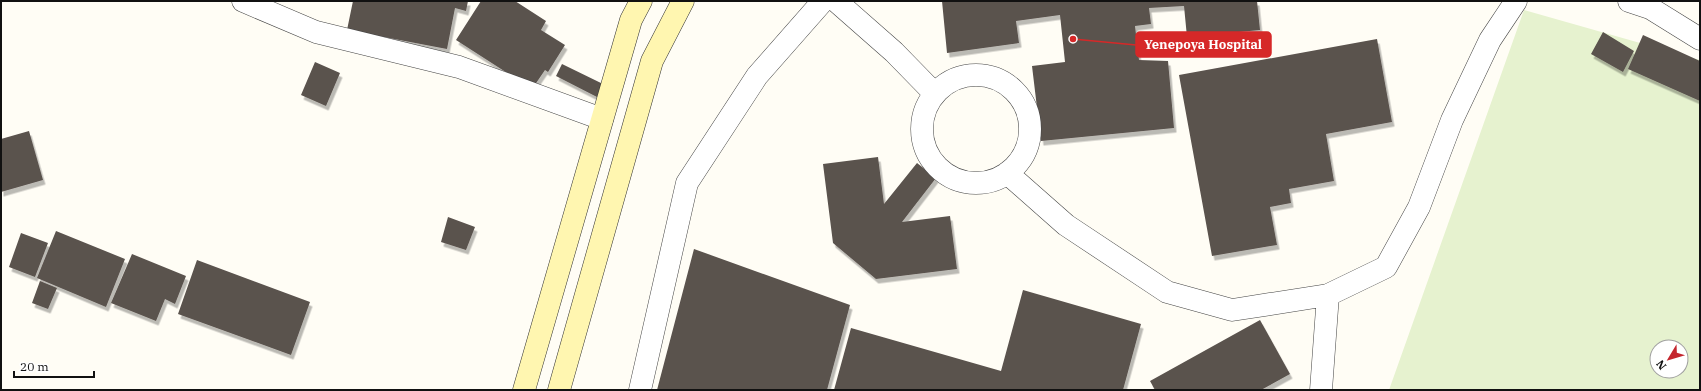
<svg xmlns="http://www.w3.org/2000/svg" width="1701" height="391" font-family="'IBM Plex Serif',serif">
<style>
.pitch{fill:#e6f2cf;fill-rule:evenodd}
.building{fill:#5a524d;filter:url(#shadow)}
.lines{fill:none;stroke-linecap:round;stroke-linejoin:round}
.street-casing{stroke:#444;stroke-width:23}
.secondary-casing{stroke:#333;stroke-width:23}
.street{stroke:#fff;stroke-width:22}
.secondary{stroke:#fff6b0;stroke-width:22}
.leader{fill:none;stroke:#d62828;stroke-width:1.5}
.callout-dot{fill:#d62828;stroke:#fff;stroke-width:1.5}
.callout{fill:#d62828;stroke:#d62828;stroke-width:1.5}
.callout-label{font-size:13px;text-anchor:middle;font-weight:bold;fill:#fff}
</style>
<defs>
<filter id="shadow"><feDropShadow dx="2.5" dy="4.5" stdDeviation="0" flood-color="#0004"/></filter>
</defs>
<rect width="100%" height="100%" fill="#fffdf5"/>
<path class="pitch" d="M1524 10 1700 60V390H1389ZM1657 347H1681V371H1657Z"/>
<path class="building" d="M353 1H468L466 11 455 8 447 49 347 30Z
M481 1H515L546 21 541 30 565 45 548 72 545 70 532 89 456 40Z
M942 1H1257L1260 30 1187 37 1184 6 1149 8 1151 24 1135 26 1139 60 1168 61 1174 128 1041 141 1032 66 1065 62 1060 15 1016 21 1019 43 947 53Z
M1603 32 1634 51 1623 72 1591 54Z
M1643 35 1700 61V101L1628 69Z
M1377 39 1392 122 1326 134 1334 181 1289 189 1291 203 1270 207 1277 245 1212 256 1179 75Z
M315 62 340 73 326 106 301 95Z
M562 64 603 84 597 97 556 76Z
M29 131 43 180 1 192V139Z
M878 157 884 204 917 163 936 178 902 222 950 216 957 269 876 279 833 243 823 164Z
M448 217 475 227 466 250 441 242Z
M56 231 125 259 106 307 37 278Z
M21 233 48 243 35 277 9 267Z
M694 249 850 305 827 390H657Z
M132 254 186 276 175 304 165 299 156 321 111 303Z
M197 260 310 302 291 355 178 314Z
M40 281 57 288 48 309 32 303Z
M1023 290 1141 324 1123 390H834L851 328 1001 371Z
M1260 320 1290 374 1261 390H1155L1150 381Z"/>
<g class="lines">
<g class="street-casing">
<path id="street" d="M243 1 316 32 459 67 602 119
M836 1 894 52 935 94
M1629 1 1650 8 1700 39
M922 129a54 54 0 1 1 108 0a54 54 0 1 1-108 0Z
M1007 173 1066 225 1167 292 1232 310 1328 295 1386 267 1419 207 1452 120 1490 40 1516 1
M640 390 687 183 757 76 823 1
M1321 390 1328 295"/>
</g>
<g class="secondary-casing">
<path id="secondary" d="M524 390 631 20 641 1
M559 390 652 61 683 1"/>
</g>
<use href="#street" class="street"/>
<use href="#secondary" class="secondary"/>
</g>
<path class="leader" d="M1073 39L1136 45"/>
<circle class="callout-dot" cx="1073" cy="39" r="4"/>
<rect class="callout" x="1136" y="32" width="135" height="25" rx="4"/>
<g class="callout-label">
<text x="1203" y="49">Yenepoya Hospital</text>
</g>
<rect width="1701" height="391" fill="none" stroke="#111111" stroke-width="4"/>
<g transform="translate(1669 359) rotate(232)"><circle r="19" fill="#ffffff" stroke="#a0a0a0"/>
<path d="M0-3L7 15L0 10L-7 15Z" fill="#c4262e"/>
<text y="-6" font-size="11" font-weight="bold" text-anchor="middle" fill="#111111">N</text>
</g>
<path d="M14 371v6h80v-6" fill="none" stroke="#111111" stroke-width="2"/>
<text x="20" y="371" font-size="12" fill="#111111" stroke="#ffffff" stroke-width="3" paint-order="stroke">20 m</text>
</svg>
